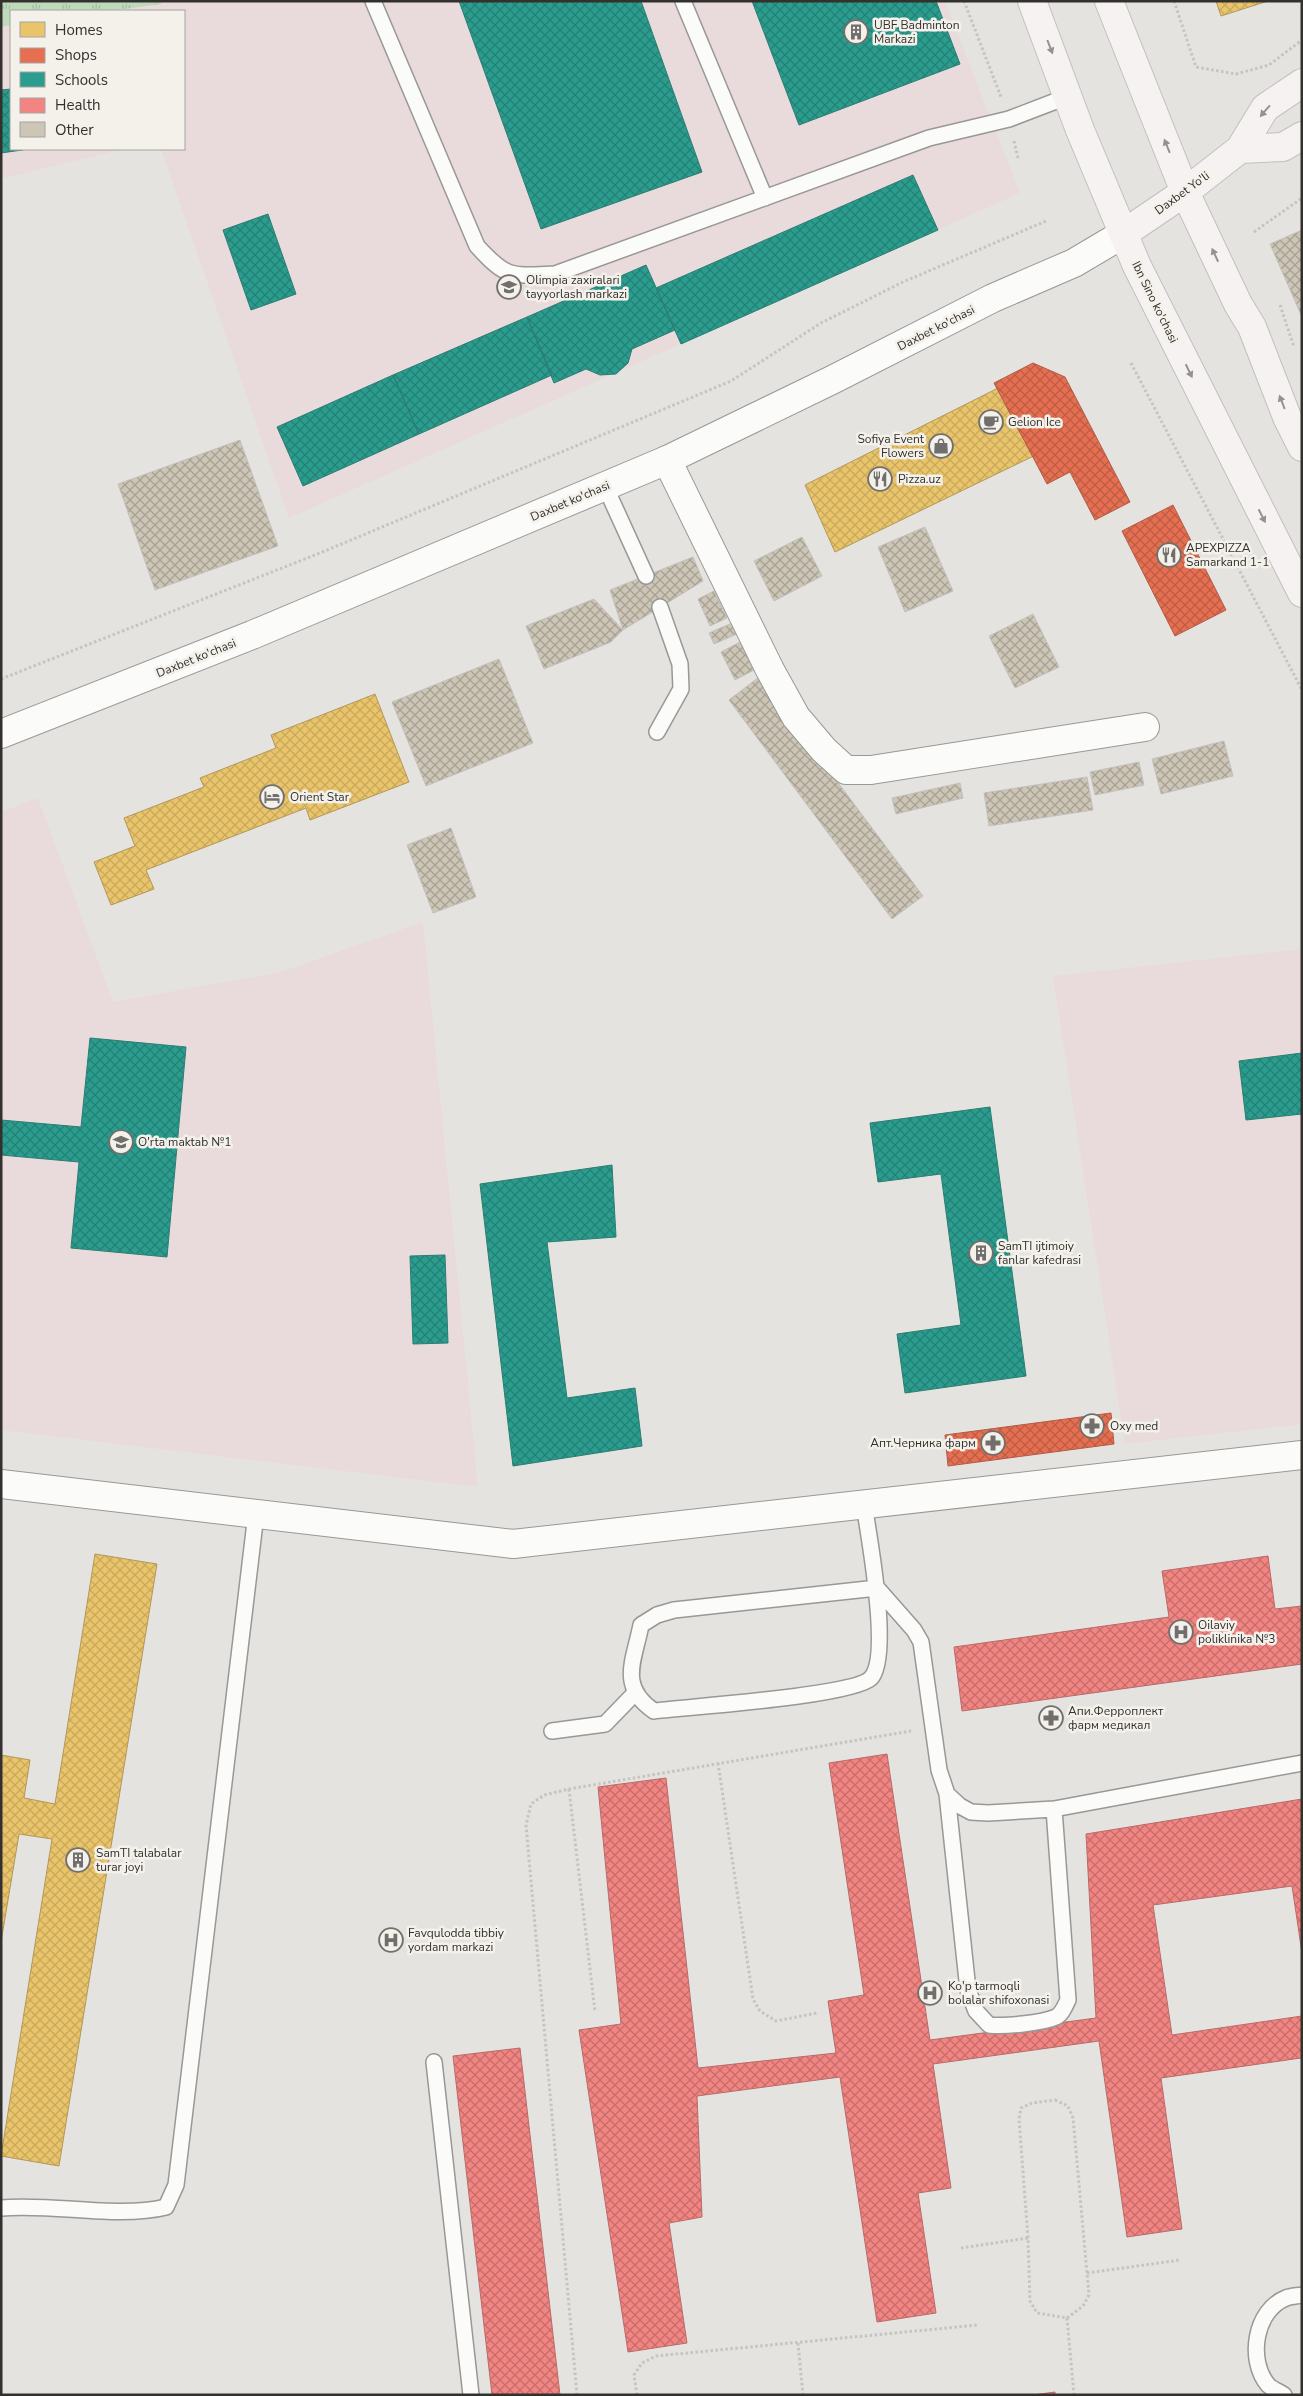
<svg xmlns="http://www.w3.org/2000/svg" width="1303" height="2396" font-family="'Nunito Sans',sans-serif">
<style>
.education{fill:#e9dadc}
.grass{fill:url(#grass-tufts)}
.homes{fill:url(#homes-cross-hatch);stroke:#b29858}
.shops{fill:url(#shops-cross-hatch);stroke:#b15c46}
.schools{fill:url(#schools-cross-hatch);stroke:#2c7d72}
.health{fill:url(#health-cross-hatch);stroke:#b86b69}
.building{fill:url(#building-cross-hatch);stroke:#c2c1be}
.lines{fill:none;stroke-linecap:round;stroke-linejoin:round}
.lane-casing{stroke:#999896;stroke-width:18}
.street-casing{stroke:#999896;stroke-width:30}
.secondary-casing{stroke:#999896;stroke-width:30}
.primary-casing{stroke:#c1c0be;stroke-width:30}
.path{stroke:#c5c4c3;stroke-width:3;stroke-dasharray:2.5 2.5;stroke-linecap:butt}
.lane{stroke:#fbfbfa;stroke-width:15}
.street{stroke:#fbfbfa;stroke-width:28}
.secondary{stroke:#fbfbfa;stroke-width:28}
.primary{stroke:#f6f2f2;stroke-width:28}
.oneway{fill:#949290}
.labels{text-anchor:middle;stroke-width:5;stroke-linejoin:round;paint-order:stroke}
.poi-label{font-size:12px;fill:#32312e;stroke:#f4f1eb;text-anchor:start}
.street-label{font-size:12px;fill:#32312e;stroke:#f4f1eb}
</style>
<defs>
<pattern id="grass-tufts" width="24" height="20" patternUnits="userSpaceOnUse" patternTransform="scale(1.25)"><rect width="24" height="20" fill="#bedabb"/><path d="M3 7l-1-3M5 7V3M7 7l1-3M15 17l-1-3M17 17v-4M19 17l1-3" fill="none" stroke="#a4bca1"/></pattern>
<pattern id="homes-cross-hatch" width="8" height="8" patternUnits="userSpaceOnUse" patternTransform="scale(1.25)"><rect width="8" height="8" fill="#e9c46a"/><path d="M0 0l8 8M0 8l8-8" fill="none" stroke="#c8a95c"/></pattern>
<pattern id="shops-cross-hatch" width="8" height="8" patternUnits="userSpaceOnUse" patternTransform="scale(1.25)"><rect width="8" height="8" fill="#e76f51"/><path d="M0 0l8 8M0 8l8-8" fill="none" stroke="#bc5c44"/></pattern>
<pattern id="schools-cross-hatch" width="8" height="8" patternUnits="userSpaceOnUse" patternTransform="scale(1.25)"><rect width="8" height="8" fill="#2a9d8f"/><path d="M0 0l8 8M0 8l8-8" fill="none" stroke="#258175"/></pattern>
<pattern id="health-cross-hatch" width="8" height="8" patternUnits="userSpaceOnUse" patternTransform="scale(1.25)"><rect width="8" height="8" fill="#f28482"/><path d="M0 0l8 8M0 8l8-8" fill="none" stroke="#c56d6b"/></pattern>
<pattern id="building-cross-hatch" width="8" height="8" patternUnits="userSpaceOnUse" patternTransform="scale(1.25)"><rect width="8" height="8" fill="#cdc5b6"/><path d="M0 0l8 8M0 8l8-8" fill="none" stroke="#a7a194"/></pattern>
</defs>
<rect width="100%" height="100%" fill="#e5e3e0"/>
<path class="education" d="M1 1H945L1020 193 289 518 161 149H184V11H11V149H124L1 179Z
M38 798 113 1002 281 972 423 922 478 1487 1 1430V812Z
M1302 949V1424L1125 1444 1053 976Z"/>
<path class="grass" d="M1 1H161V4L110 11H11V25L1 27Z"/>
<path class="homes" d="M1216 1H1268L1221 16Z
M1016 379 1044 451 835 552 805 485Z
M375 694 409 782 310 820 306 808 146 870 154 889 111 905 94 862 135 846 124 818 204 787 200 778 276 748 271 735Z
M95 1554 157 1564 59 2166 1 2156 52 1839 19 1834 1 1942V1755L30 1760 24 1798 55 1804Z"/>
<path class="shops" d="M1033 363 1065 377 1130 502 1095 520 1070 472 1047 484 994 383Z
M1173 505 1226 610 1175 636 1122 531Z
M1111 1413 1114 1444 948 1466 945 1435Z"/>
<path class="schools" d="M459 1H641L702 172 541 229Z
M752 1H936L960 64 799 125Z
M11 89V149H29L1 153V90Z
M913 175 938 230 681 344 656 288Z
M268 214 296 294 251 310 223 230Z
M646 265 675 330 632 349 628 363 616 374 600 375 586 369 554 383 527 317Z
M527 317 552 375 419 434 393 375Z
M393 375 419 434 303 486 277 427Z
M90 1038 186 1047 167 1257 71 1248 79 1162 1 1155V1120L81 1127Z
M1302 1053V1114L1246 1120 1239 1061Z
M990 1107 1026 1376 905 1393 897 1334 961 1325 941 1174 878 1182 870 1123Z
M612 1165 616 1237 547 1242 567 1398 635 1388 642 1446 513 1466 480 1184Z
M445 1255 448 1343 413 1344 410 1256Z"/>
<path class="health" d="M1268 1556 1275 1609 1302 1606V1664L962 1711 954 1647 1169 1617 1162 1571Z
M887 1754 930 2040 1096 2018 1086 1834 1302 1799V1953L1292 1886 1153 1905 1172 2035 1302 2016V2061L1301 2058 1161 2078 1182 2229 1127 2237 1099 2041 933 2064 951 2188 918 2193 936 2313 877 2322 840 2077 697 2096 702 2217 669 2223 687 2343 628 2352 579 2030 621 2024 598 1787 666 1778 698 2068 836 2053 828 2001 864 1995 829 1763Z
M520 2048 560 2395H492L453 2056Z
M1055 2392V2395H1033Z"/>
<path class="building" d="M1302 230V317L1270 244Z
M240 440 278 546 155 590 118 484Z
M925 527 953 591 905 612 878 547Z
M802 537 822 576 774 601 754 561Z
M693 557 703 581 623 630 610 590Z
M714 591 727 618 710 626 698 599Z
M594 599 623 630 611 642 544 669 526 626Z
M1033 614 1059 667 1015 688 989 636Z
M732 623 737 634 714 644 709 633Z
M740 642 754 670 735 680 721 652Z
M499 659 533 743 426 786 392 702Z
M759 677 923 896 892 919 729 700Z
M1224 741 1233 776 1161 794 1152 759Z
M1139 762 1144 785 1095 795 1090 772Z
M1087 777 1093 810 989 826 984 793Z
M960 783 963 798 896 814 892 798Z
M451 828 476 897 433 913 407 845Z"/>
<g class="lines">
<g class="lane-casing">
<path id="lane" d="M373 1 477 246C507 279 511 276 555 274L929 138 1009 119 1069 96
M683 1 765 198
M605 486 646 576
M657 732 681 689 680 664 660 607
M864 1505C869 1536 891 1656 871 1678 854 1696 688 1707 654 1711 618 1686 634 1661 641 1625L657 1615 674 1610 877 1588 914 1630 921 1642 939 1770 947 1794 960 1806 971 1812 988 1813 1054 1809 1302 1763
M552 1731 605 1724 635 1693
M947 1794 968 1990 976 2011 989 2025C1003 2027 1043 2023 1056 2017 1062 2014 1065 2006 1068 2000L1054 1809
M434 2062 471 2395
M1 2208C54 2203 117 2219 166 2207L176 2185 256 1514
M1284 2395C1280 2392 1272 2389 1268 2385 1247 2360 1255 2310 1286 2298 1291 2296 1297 2296 1302 2295"/>
</g>
<g class="street-casing">
<path id="street" d="M667 460 770 670 796 717 824 750 846 770H871L1145 727
M1 1484 513 1544 1302 1455"/>
</g>
<g class="secondary-casing">
<path id="secondary" d="M1 734 252 635 667 460 832 380 993 298 1074 263 1123 234"/>
</g>
<g class="primary-casing">
<path id="primary" d="M1032 1 1080 130 1137 266 1302 593
M1109 1 1185 192 1238 304 1252 327 1287 417 1302 447
M1240 149 1283 147 1302 136
M1123 234 1185 192 1240 149 1265 108 1302 83"/>
</g>
<path class="path" d="M964 1 1001 97
M1174 1 1196 67 1236 74 1269 65 1302 40
M1014 141 1018 158
M1254 232 1302 198
M1280 305 1294 347
M1131 363 1302 690
M1 679 320 553 731 381 821 323 903 282 1046 221
M718 1763 753 1999 760 2011 776 2021 817 2013
M569 1789 595 2012
M1055 2100 1068 2106 1073 2118 1089 2295 1083 2306 1067 2318 1037 2313 1030 2301 1028 2238 1019 2119 1021 2108 1032 2103Z
M961 2248 1028 2238
M1087 2273 1180 2260
M1067 2318 1074 2395
M798 2343 803 2395
M577 2395 526 1825 531 1804 544 1795 569 1789 911 1731
M637 2395 634 2375 642 2363 656 2356 978 2325"/>
<use href="#lane" class="lane"/>
<use href="#street" class="street"/>
<use href="#secondary" class="secondary"/>
<use href="#primary" class="primary"/>
</g>
<defs><path id="oneway-solid" d="M-6-.8H1V-3.2L6.5 0L1 3.2V.8H-6Z" transform="scale(1.25)"/></defs>
<g class="oneway">
<use href="#oneway-solid" transform="translate(1050 47) rotate(69)"/>
<use href="#oneway-solid" transform="translate(1265 111) rotate(131)"/>
<use href="#oneway-solid" transform="translate(1167 146) rotate(-112)"/>
<use href="#oneway-solid" transform="translate(1215 255) rotate(-115)"/>
<use href="#oneway-solid" transform="translate(1189 371) rotate(64)"/>
<use href="#oneway-solid" transform="translate(1282 402) rotate(-111)"/>
<use href="#oneway-solid" transform="translate(1262 516) rotate(63)"/>
</g>
<defs>
<g id="building-ring" transform="scale(1.25)"><circle r="9.5" fill="#f4f1eb" stroke="#716f6c" stroke-width="1.5"/><path d="M-4-6H4V6H1V3H-1V6H-4ZM-2.5-4.3h1.7v1.8h-1.7ZM.8-4.3h1.7v1.8H.8ZM-2.5-1h1.7V.8h-1.7ZM.8-1h1.7V.8H.8Z" fill="#716f6c"/></g>
<g id="university-ring" transform="scale(1.25)"><circle r="9.5" fill="#f4f1eb" stroke="#716f6c" stroke-width="1.5"/><path d="M0-5L7-2L0 1L-7-2ZM-4 1L0 2.5L4 1V4Q0 6-4 4Z" fill="#716f6c"/></g>
<g id="cafe-ring" transform="scale(1.25)"><circle r="9.5" fill="#f4f1eb" stroke="#716f6c" stroke-width="1.5"/><path d="M-5.5-4.5H6V0H3Q3 3.5 0 3.5H-2.5Q-5.5 3.5-5.5 0ZM3-3.2v2h1.7v-2ZM-6 4.5H4V6H-6Z" fill="#716f6c"/></g>
<g id="shop-ring" transform="scale(1.25)"><circle r="9.5" fill="#f4f1eb" stroke="#716f6c" stroke-width="1.5"/><path d="M-5-2.5h2.3a2.7 3.5 0 0 1 5.4 0H5L5.5 6h-11ZM-1.5-2.5h3a1.5 2.3 0 0 0-3 0Z" fill="#716f6c"/></g>
<g id="restaurant-ring" transform="scale(1.25)"><circle r="9.5" fill="#f4f1eb" stroke="#716f6c" stroke-width="1.5"/><path d="M-5-6h1v4h1v-4h1v4h1v-4h1v5L-1.5 .5V6h-2V.5L-5-1ZM5-6V6H3V1.5H1.5Q1.5-4 5-6Z" fill="#716f6c"/></g>
<g id="hotel-ring" transform="scale(1.25)"><circle r="9.5" fill="#f4f1eb" stroke="#716f6c" stroke-width="1.5"/><path d="M-6-4.5h1.5V1H6V5H4.5V3h-9V5H-6ZM-4 0a1.8 1.8 0 1 1 3.6 0ZM.5 0V-2.5h3Q6-2.5 6 0Z" fill="#716f6c"/></g>
<g id="school-ring" transform="scale(1.25)"><circle r="9.5" fill="#f4f1eb" stroke="#716f6c" stroke-width="1.5"/><path d="M0-5L7-2L0 1L-7-2ZM-4 1L0 2.5L4 1V4Q0 6-4 4Z" fill="#716f6c"/></g>
<g id="pharmacy-ring" transform="scale(1.25)"><circle r="9.5" fill="#f4f1eb" stroke="#716f6c" stroke-width="1.5"/><path d="M-2-6h4v4h4v4h-4v4h-4v-4h-4v-4h4Z" fill="#716f6c"/></g>
<g id="hospital-ring" transform="scale(1.25)"><circle r="9.5" fill="#f4f1eb" stroke="#716f6c" stroke-width="1.5"/><path d="M-5-5h3v3.5h4V-5h3V5h-3V1.5h-4V5h-3Z" fill="#716f6c"/></g>
</defs>
<g fill-rule="evenodd">
<use href="#building-ring" x="856" y="32"/>
<use href="#university-ring" x="509" y="287"/>
<use href="#cafe-ring" x="991" y="422"/>
<use href="#shop-ring" x="941" y="446"/>
<use href="#restaurant-ring" x="880" y="479"/>
<use href="#restaurant-ring" x="1169" y="555"/>
<use href="#hotel-ring" x="272" y="797"/>
<use href="#school-ring" x="121" y="1142"/>
<use href="#building-ring" x="981" y="1253"/>
<use href="#pharmacy-ring" x="1092" y="1426"/>
<use href="#pharmacy-ring" x="993" y="1443"/>
<use href="#hospital-ring" x="1181" y="1632"/>
<use href="#pharmacy-ring" x="1051" y="1718"/>
<use href="#building-ring" x="78" y="1860"/>
<use href="#hospital-ring" x="391" y="1940"/>
<use href="#hospital-ring" x="930" y="1993"/>
</g>
<g class="labels">
<g class="poi-label">
<text x="874" y="29">UBF Badminton<tspan x="874" dy="14">Markazi</tspan></text>
<text x="526" y="284">Olimpia zaxiralari<tspan x="526" dy="14">tayyorlash markazi</tspan></text>
<text x="1008" y="426">Gelion Ice</text>
<text x="924" y="443" text-anchor="end">Sofiya Event<tspan x="924" dy="14">Flowers</tspan></text>
<text x="898" y="483">Pizza.uz</text>
<text x="1186" y="552">APEXPIZZA<tspan x="1186" dy="14">Samarkand 1-1</tspan></text>
<text x="290" y="801">Orient Star</text>
<text x="138" y="1146">O'rta maktab №1</text>
<text x="998" y="1250">SamTI ijtimoiy<tspan x="998" dy="14">fanlar kafedrasi</tspan></text>
<text x="1110" y="1430">Oxy med</text>
<text x="976" y="1447" text-anchor="end">Апт.Черника фарм</text>
<text x="1198" y="1629">Oilaviy<tspan x="1198" dy="14">poliklinika №3</tspan></text>
<text x="1068" y="1715">Апи.Ферроплект<tspan x="1068" dy="14">фарм медикал</tspan></text>
<text x="96" y="1857">SamTI talabalar<tspan x="96" dy="14">turar joyi</tspan></text>
<text x="408" y="1937">Favqulodda tibbiy<tspan x="408" dy="14">yordam markazi</tspan></text>
<text x="948" y="1990">Ko'p tarmoqli<tspan x="948" dy="14">bolalar shifoxonasi</tspan></text>
</g>
<g class="street-label">
<text transform="translate(1182 193) rotate(-36)" y="4">Daxbet Yo'li</text>
<text transform="translate(1155 302) rotate(64)" y="4">Ibn Sino ko'chasi</text>
<text transform="translate(936 328) rotate(-27)" y="4">Daxbet ko'chasi</text>
<text transform="translate(570 501) rotate(-23)" y="4">Daxbet ko'chasi</text>
<text transform="translate(196 658) rotate(-22)" y="4">Daxbet ko'chasi</text>
</g>
</g>
<rect width="1303" height="2396" fill="none" stroke="#32312e" stroke-width="5"/>
<rect x="10" y="10" width="175" height="140" fill="#f4f1eb" stroke="#a6a49f"/>
<rect x="20" y="22" width="25" height="15" fill="#e9c46a" stroke="#a6a49f"/>
<text x="55" y="35" font-size="15" fill="#32312e">Homes</text>
<rect x="20" y="48" width="25" height="15" fill="#e76f51" stroke="#a6a49f"/>
<text x="55" y="60" font-size="15" fill="#32312e">Shops</text>
<rect x="20" y="72" width="25" height="15" fill="#2a9d8f" stroke="#a6a49f"/>
<text x="55" y="85" font-size="15" fill="#32312e">Schools</text>
<rect x="20" y="98" width="25" height="15" fill="#f28482" stroke="#a6a49f"/>
<text x="55" y="110" font-size="15" fill="#32312e">Health</text>
<rect x="20" y="122" width="25" height="15" fill="#cdc5b6" stroke="#a6a49f"/>
<text x="55" y="135" font-size="15" fill="#32312e">Other</text>
</svg>
